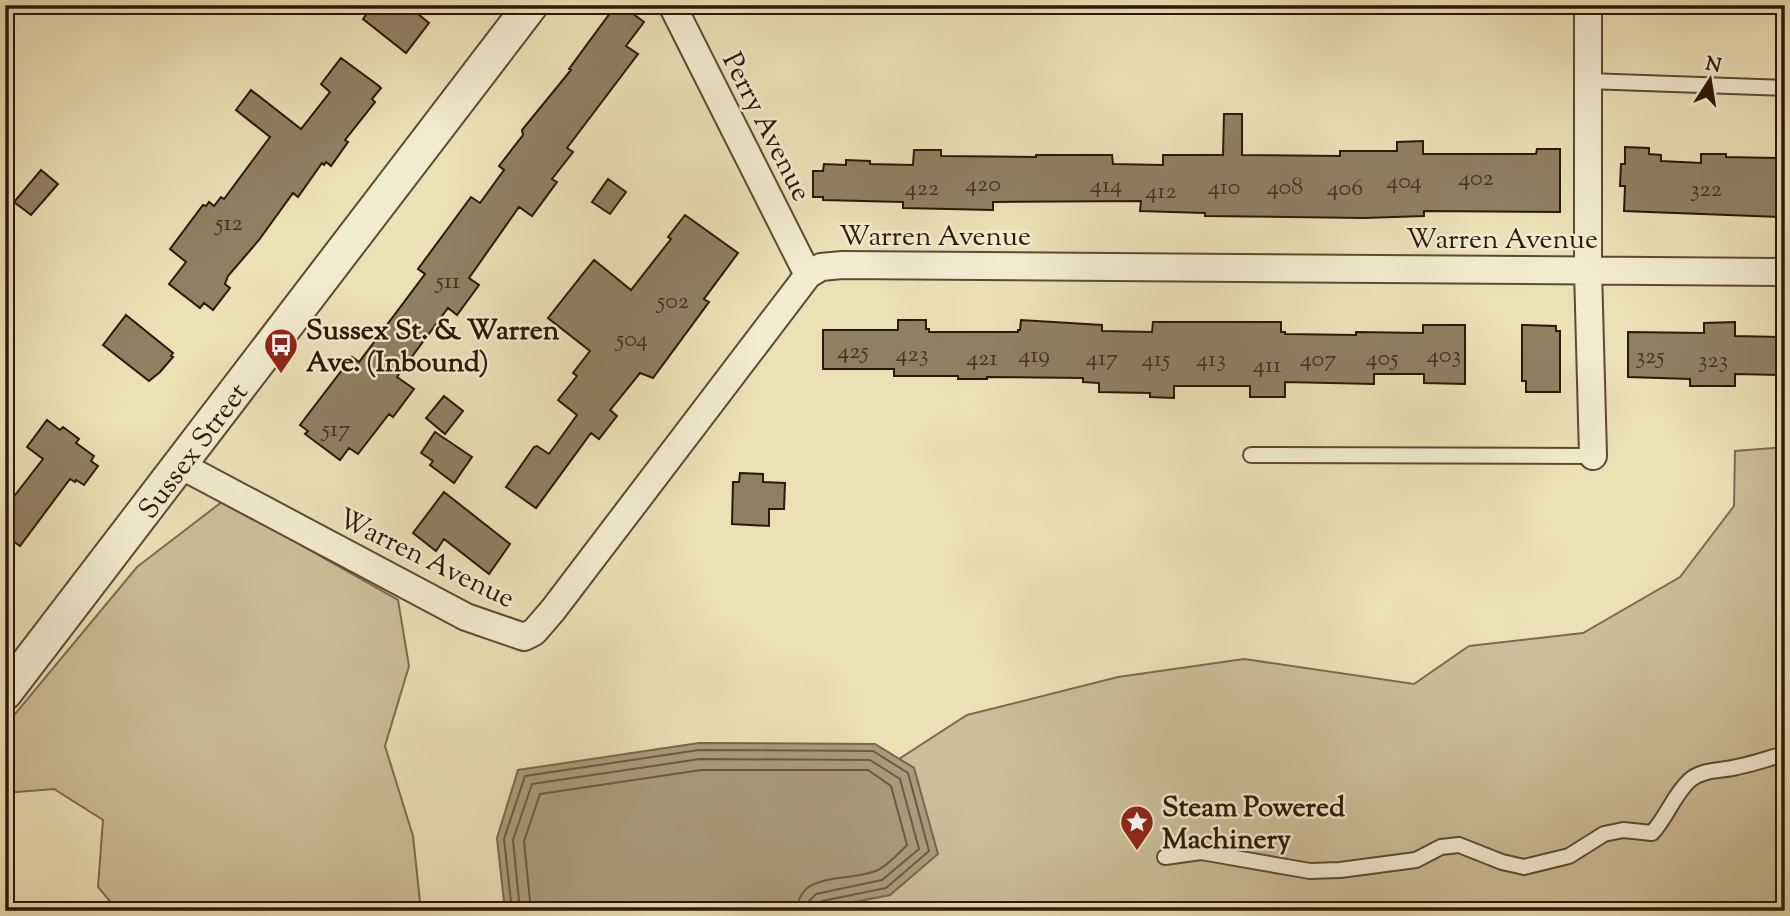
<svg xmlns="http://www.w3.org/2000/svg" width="1790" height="916" font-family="'Sorts Mill Goudy',serif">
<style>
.green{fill:#ccbe99;stroke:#7c6b50;stroke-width:2}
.water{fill:#ab9c7b;stroke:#79674c;stroke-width:2}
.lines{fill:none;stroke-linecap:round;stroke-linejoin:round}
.shore{stroke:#6c5a40;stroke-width:2}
.building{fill:#908062;stroke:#2d1806;stroke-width:2}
.service-casing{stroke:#5d4a32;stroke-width:18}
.minor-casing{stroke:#5d4a32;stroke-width:30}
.tertiary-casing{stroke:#5d4a32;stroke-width:37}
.service{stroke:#f3ebd0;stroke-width:14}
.minor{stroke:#f3ebd0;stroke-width:26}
.tertiary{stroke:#f3ebd0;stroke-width:33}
.labels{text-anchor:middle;stroke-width:5;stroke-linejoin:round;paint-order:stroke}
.number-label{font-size:24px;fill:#46321d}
.street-label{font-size:28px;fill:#2d1806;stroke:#f3ebd0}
.poi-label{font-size:28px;font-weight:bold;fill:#2d1806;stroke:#f3ebd0;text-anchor:start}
</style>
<rect width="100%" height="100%" fill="#ece0b7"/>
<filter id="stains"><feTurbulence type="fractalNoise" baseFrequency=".00286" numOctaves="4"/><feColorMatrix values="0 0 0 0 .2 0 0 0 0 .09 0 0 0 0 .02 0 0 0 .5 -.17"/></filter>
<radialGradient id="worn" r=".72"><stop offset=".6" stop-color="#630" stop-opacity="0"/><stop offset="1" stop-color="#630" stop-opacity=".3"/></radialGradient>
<path class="green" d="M1785 447V911H807L890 895 914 768 899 759 967 715 1118 677 1244 659 1414 684 1469 646 1583 633 1680 577 1734 506 1735 451Z
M223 501 398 600 409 666 385 746 413 836 421 911H118L98 887 103 820 54 789 5 793V726L137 567Z"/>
<path class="water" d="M699 743 875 744 914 768 938 854 890 895 807 911H505L497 838 518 770Z"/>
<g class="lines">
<path class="shore" d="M512 911 504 839 525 776 699 750 873 751 908 773 929 851 886 888 822 901 817 904 816 911
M520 911 513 840 532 784 700 759 870 760 900 779 919 849 882 880 816 894 809 901 808 911
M531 911 524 841 540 794 701 770H868L891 786 907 845C899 853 888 865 878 870 851 883 799 869 797 911"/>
</g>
<path class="building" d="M373 5H407L429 23 406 53 363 19Z
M616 5H621L644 22 626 46 638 54 567 148 573 152 552 179 557 182 532 216 519 207 469 278 479 285 457 315 448 308 397 377 414 389 393 417 389 414 358 454 349 448 340 460 305 434 308 431 300 425 352 357 359 362 425 274 418 269 471 197 480 203 504 170 499 166 523 135 522 130 571 70 569 69Z
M341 58 379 86 381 88 372 99 375 102 345 140 348 142 331 166 326 162 324 165 322 163 298 197 293 193 259 240 228 276 225 284 230 288 213 310 204 303 200 308 169 284 186 262 170 249 203 205 206 206 209 202 214 206 221 197 224 199 270 137 236 110 251 90 301 129 330 92 321 84Z
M1224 114H1242V155L1340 156V151H1397V142L1423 141V154H1536L1537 149H1560V212L1424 211V216L1364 218 1205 216V213L1140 211 1141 201 993 202V210L903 208V202L823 200V197H813V171H823L824 164 846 165V160L870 161V164L913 165 914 150H941V156L1036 157V155H1112L1113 164 1163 165V155H1223Z
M1625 147 1649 148V154L1661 155V161L1701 163V154H1726V157L1776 158V161H1782L1781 217 1624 211 1625 186H1620L1621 164H1625Z
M41 170 58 184 31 215 14 202Z
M608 179 626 192 610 214 592 202Z
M685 215 738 253 704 299 709 302 653 378 640 373 610 410 617 416 599 439 591 433 536 508 506 487 534 447 537 446 549 454 577 415 558 400 577 376 573 373 590 351 548 318 594 260 631 290 671 239 668 237Z
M126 315 173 353 171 356 173 357 160 372 149 381 103 345Z
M898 320H926V329H929V332H1018V330H1020L1021 320 1102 325V331L1152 332 1153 322H1281V332H1285V334L1356 335V332L1423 333V325H1465V384L1424 383V374H1374V384L1285 382V397H1250V386H1174V398L1150 397V393L1099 392V383L1083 382V378L987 377V379H958V376H894V369H823V330H898Z
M1735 322V336L1785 337V375L1735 374V386H1690V379L1628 377V332L1704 333V323Z
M1522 325 1556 326V331H1560V392H1526V381H1522Z
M444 396 463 411 445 434 426 418Z
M47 420 60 430 63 427 79 439 76 443 94 456 91 461 98 466 84 485 76 480 75 482 70 479 20 546 5 535V508L43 459 27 447Z
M435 432 472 457 454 483 430 465 433 461 421 453Z
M740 473 763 474V482L785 483 784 509H769V526L732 524 733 482H739Z
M444 492 510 544 489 574 444 539 436 551 413 533Z"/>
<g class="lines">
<g class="service-casing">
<path id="service" d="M1587 81 1785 88
M1251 455 1593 456
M1165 857 1201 852 1310 871 1340 870 1416 860 1441 847 1459 845 1502 862 1524 867 1569 856 1604 834 1623 830 1652 833C1667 817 1674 794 1690 780 1703 769 1722 771 1737 767 1753 764 1769 758 1785 754"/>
</g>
<g class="minor-casing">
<path id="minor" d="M672 5 808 275
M1588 5V270L1593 456
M180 465 466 617 524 637 534 632 553 610 808 275 821 267 842 265 1785 272"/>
</g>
<g class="tertiary-casing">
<path id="tertiary" d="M5 693 531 5"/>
</g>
<use href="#service" class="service"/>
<use href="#minor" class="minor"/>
<use href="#tertiary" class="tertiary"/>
</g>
<defs>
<g id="bus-pin" transform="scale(1.75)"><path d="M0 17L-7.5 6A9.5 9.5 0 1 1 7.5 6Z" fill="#8f2418" stroke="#f3ebd0"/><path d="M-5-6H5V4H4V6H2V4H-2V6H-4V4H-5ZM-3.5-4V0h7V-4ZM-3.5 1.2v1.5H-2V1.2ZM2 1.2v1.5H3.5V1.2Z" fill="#fff"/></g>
<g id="sight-pin" transform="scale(1.75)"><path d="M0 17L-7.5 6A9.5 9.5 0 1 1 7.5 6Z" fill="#8f2418" stroke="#f3ebd0"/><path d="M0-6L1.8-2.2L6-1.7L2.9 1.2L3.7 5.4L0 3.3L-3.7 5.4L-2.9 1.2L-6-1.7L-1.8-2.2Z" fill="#fff"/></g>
</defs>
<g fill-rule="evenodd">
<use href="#bus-pin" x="281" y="345"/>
<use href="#sight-pin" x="1137" y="822"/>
</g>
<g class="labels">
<g class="number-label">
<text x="1476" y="185">402</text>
<text x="1404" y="188">404</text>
<text x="983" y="191">420</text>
<text x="1106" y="192">414</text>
<text x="1224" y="194">410</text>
<text x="1285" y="194">408</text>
<text x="922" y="195">422</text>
<text x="1345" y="195">406</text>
<text x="1706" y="196">322</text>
<text x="1161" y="198">412</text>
<text x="229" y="230">512</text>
<text x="448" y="288">511</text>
<text x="673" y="308">502</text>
<text x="632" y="346">504</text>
<text x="853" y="358">425</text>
<text x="912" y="361">423</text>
<text x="1034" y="362">419</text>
<text x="1444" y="362">403</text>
<text x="1650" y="363">325</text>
<text x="982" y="365">421</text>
<text x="1102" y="365">417</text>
<text x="1382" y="365">405</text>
<text x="1156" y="366">415</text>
<text x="1211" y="366">413</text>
<text x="1318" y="366">407</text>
<text x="1713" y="367">323</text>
<text x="1267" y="372">411</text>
<text x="336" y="436">517</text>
</g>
<g class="street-label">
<text transform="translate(768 126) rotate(63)" y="10">Perry Avenue</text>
<text x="935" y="245">Warren Avenue</text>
<text x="1502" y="248">Warren Avenue</text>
<text transform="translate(192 450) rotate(-53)" y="10">Sussex Street</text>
<text transform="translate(427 557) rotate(26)" y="10">Warren Avenue</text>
</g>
<g class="poi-label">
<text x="306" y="339">Sussex St. &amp; Warren<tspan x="306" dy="32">Ave. (Inbound)</tspan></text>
<text x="1162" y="816">Steam Powered<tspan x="1162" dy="32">Machinery</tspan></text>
</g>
</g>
<rect width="1790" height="916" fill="none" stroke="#ece0b7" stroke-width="28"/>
<rect x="7" y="7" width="1776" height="902" fill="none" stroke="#2d1806" stroke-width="3.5"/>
<rect x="14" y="14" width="1762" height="888" fill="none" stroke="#2d1806" stroke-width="2"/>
<g transform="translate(1710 80) rotate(12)" stroke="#f3ebd0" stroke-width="5" paint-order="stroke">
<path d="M0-5L12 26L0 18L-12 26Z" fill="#2d1806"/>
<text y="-10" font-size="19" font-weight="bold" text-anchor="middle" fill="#2d1806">N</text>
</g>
<rect width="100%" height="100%" filter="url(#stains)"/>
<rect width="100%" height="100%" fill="url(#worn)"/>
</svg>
